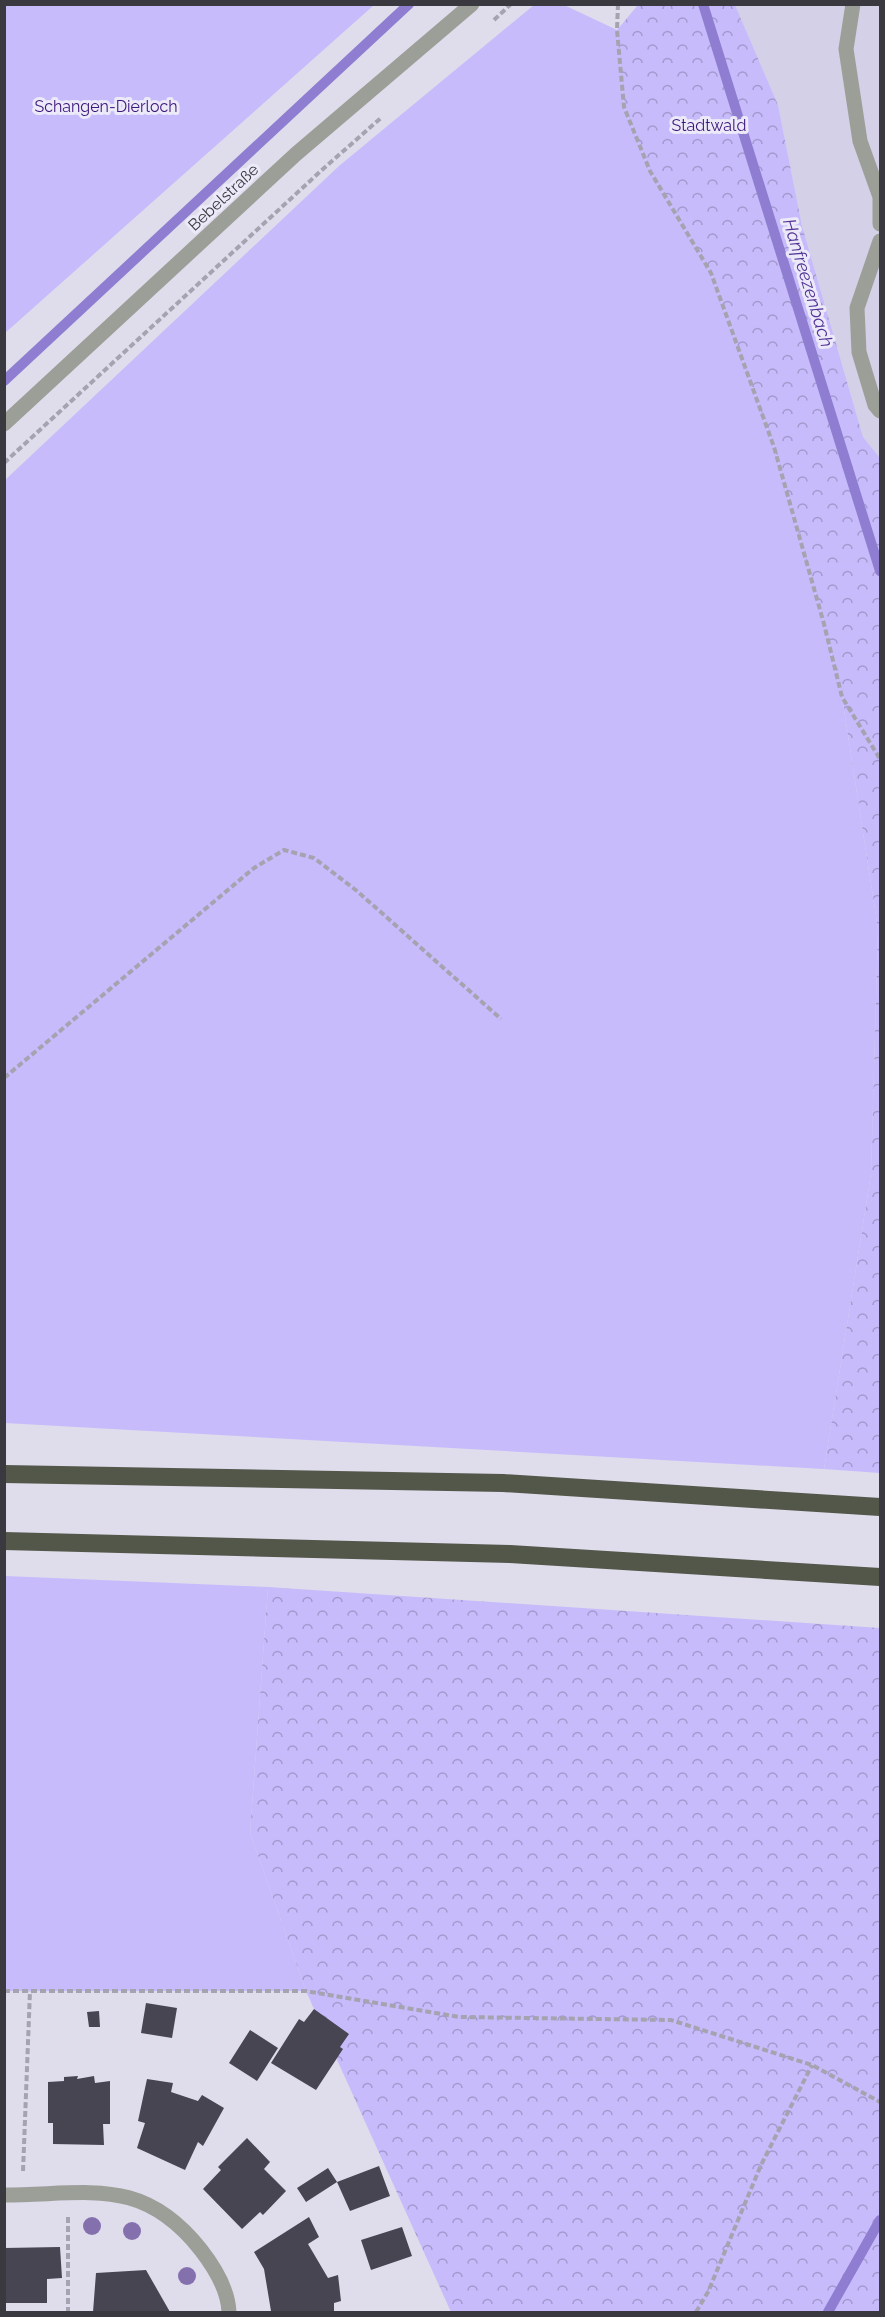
<svg xmlns="http://www.w3.org/2000/svg" width="885" height="2317" font-family="Raleway,sans-serif">
<style>
.built{fill:#d3d0e7}
.green{fill:#c7bbfc}
.forest{fill:url(#forest-crowns)}
.lines{fill:none;stroke-linecap:round;stroke-linejoin:round}
.stream{stroke:#8f7dd1;stroke-width:10}
.building{fill:#474552}
.path{stroke:#a5a3af;stroke-width:4;stroke-dasharray:6 3;stroke-linecap:butt}
.minor{stroke:#9c9f98;stroke-width:15}
.highway{stroke:#52574a;stroke-width:18}
.tree{fill:#8570ae}
.labels{text-anchor:middle;stroke-width:6;stroke-linejoin:round;paint-order:stroke}
.park-label{font-size:16px;fill:#3c177b;stroke:#ece9f9}
.street-label{font-size:16px;fill:#3a393f;stroke:#ece9f9}
.water-label{font-size:18px;font-style:italic;fill:#513296;stroke:#ece9f9}
</style>
<defs>
<pattern id="forest-crowns" width="20" height="18" patternUnits="userSpaceOnUse" patternTransform="scale(1.5)"><rect width="20" height="18" fill="#c7bbfc"/><path d="M2 6a3 3 0 1 1 6 0M12 15a3 3 0 1 1 6 0" fill="none" stroke="#a399cd"/></pattern>
</defs>
<rect width="100%" height="100%" fill="#dfdcec"/>
<path class="built" d="M735 5H880V458L863 437 802 226 778 105Z"/>
<path class="green" d="M5 4H374V5L5 333Z
M534 5H564L617 30 624 107 650 171 711 273 774 447 824 624 842 697 878 929 871 1174 824 1469 5 1423 4 481 339 166Z
M5 1576 268 1587 250 1833 306 1991H5Z"/>
<path class="forest" d="M638 5H735L778 105 802 226 863 437 880 458V1473L824 1469 871 1174 878 929 842 697 824 624 774 447 711 273 650 171 624 107 617 30Z
M268 1587 880 1628V2312H451L306 1991 250 1833Z"/>
<g class="lines">
<path class="stream" d="M703 4 880 571
M4 381 409 4
M828 2312 880 2220"/>
</g>
<path class="building" d="M146 2003 177 2008 172 2038 141 2033Z
M314 2009 349 2034 340 2047 343 2049 316 2090 271 2063 299 2019 304 2022Z
M99 2011 100 2027H89L87 2012Z
M250 2030 278 2048 257 2081 229 2063Z
M78 2076 77 2079 94 2076 95 2083 110 2081V2124H103L104 2145 53 2144V2123H48V2082L64 2081V2077Z
M147 2079 173 2083 171 2092 198 2101 202 2095 224 2108 203 2146 198 2142 185 2170 137 2148 145 2123 138 2121Z
M247 2138 270 2162 264 2169 286 2191 263 2215 260 2212 242 2229 203 2189 221 2170 218 2167Z
M379 2166 390 2196 350 2211 337 2182 306 2202 297 2188 328 2168 337 2182Z
M309 2217 319 2237 308 2244 328 2278 338 2275 341 2301 334 2303V2312H275L271 2311 264 2269 254 2252Z
M402 2227 412 2256 371 2270 361 2240Z
M60 2247 62 2278 47 2279V2303H4V2248Z
M146 2270 170 2312H93L96 2273Z"/>
<g class="lines">
<path class="path" d="M618 4 617 30 624 107 650 171 711 273 774 447 824 624 842 697 880 759
M494 20 511 4
M4 463 323 169 382 117
M4 1078 254 868 284 850 314 858 357 891 501 1019
M4 1991H306L459 2017 671 2020 812 2065 880 2102
M23 2171 30 1991
M68 2217V2312
M696 2312 708 2292 761 2165 812 2065"/>
<path class="minor" d="M853 4 846 49 860 141 880 197V224
M880 241 857 308 859 352 875 405 880 411
M4 424 296 154 472 4
M4 2195C88 2195 142 2175 201 2250 215 2268 228 2290 229 2312"/>
<path class="highway" d="M4 1474 503 1483 880 1507
M4 1541 510 1554 880 1577"/>
</g>
<g class="tree">
<circle cx="92" cy="2226" r="9"/>
<circle cx="132" cy="2231" r="9"/>
<circle cx="187" cy="2276" r="9"/>
</g>
<g class="labels">
<g class="park-label">
<text x="106" y="112">Schangen-Dierloch</text>
<text x="709" y="131">Stadtwald</text>
</g>
<g class="street-label">
<text transform="translate(223 197) rotate(-43)" y="6">Bebelstraße</text>
</g>
<g class="water-label">
<text transform="translate(808 283) rotate(73)" y="6">Hanfreezenbach</text>
</g>
</g>
<rect width="885" height="2317" fill="none" stroke="#3a393f" stroke-width="12"/>
</svg>
